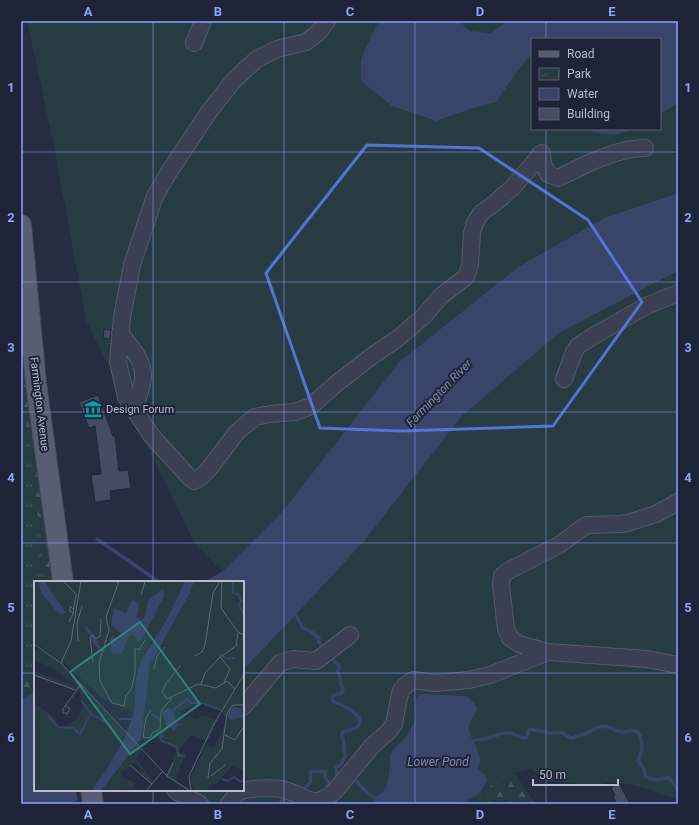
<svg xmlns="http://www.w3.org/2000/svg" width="699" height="825" font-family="Roboto,sans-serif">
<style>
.green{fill:#273b43;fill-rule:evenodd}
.forest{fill:url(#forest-firs)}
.park{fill:url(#park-tufts)}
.water{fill:#394469}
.pier{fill:#252d42}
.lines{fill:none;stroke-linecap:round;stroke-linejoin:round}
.stream{stroke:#394469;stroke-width:3.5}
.building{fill:#444c64;stroke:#202639}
.minor-casing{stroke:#555a6c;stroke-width:18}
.major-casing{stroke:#44485b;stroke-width:22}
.minor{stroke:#3a3f51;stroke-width:16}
.major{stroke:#585e71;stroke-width:20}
.marked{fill:none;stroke:#5374d4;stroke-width:3;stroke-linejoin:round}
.grid{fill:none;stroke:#8da4fa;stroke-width:1;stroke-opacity:0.55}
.labels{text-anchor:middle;stroke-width:4;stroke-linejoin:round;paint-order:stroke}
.street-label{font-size:11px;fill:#b7bbcc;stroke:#1e2437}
.poi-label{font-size:11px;fill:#b7bbcc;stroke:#1e2437;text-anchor:start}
.water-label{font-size:12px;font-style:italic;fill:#7d8bb3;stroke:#1e2437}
.inset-river{fill:none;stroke:#394469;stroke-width:2}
.inset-road{fill:none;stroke:#5f6679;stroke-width:1}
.view{fill:#318481;fill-opacity:0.15;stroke:#318481;stroke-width:2}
.inset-edge{fill:none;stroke:#b7bbcc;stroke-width:2}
.neatline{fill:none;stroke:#8da4fa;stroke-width:1.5}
.grid-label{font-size:13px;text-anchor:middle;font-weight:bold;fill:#8da4fa}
</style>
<defs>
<pattern id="forest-firs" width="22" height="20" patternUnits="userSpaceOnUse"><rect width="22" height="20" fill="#273b43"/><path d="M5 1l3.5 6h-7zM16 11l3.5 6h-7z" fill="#44555d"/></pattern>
<pattern id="park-tufts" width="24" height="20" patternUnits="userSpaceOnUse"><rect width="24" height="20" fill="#273b43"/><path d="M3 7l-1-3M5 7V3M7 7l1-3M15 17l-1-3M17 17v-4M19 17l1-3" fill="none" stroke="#44555d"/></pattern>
</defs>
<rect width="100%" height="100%" fill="#252d42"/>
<path class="green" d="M27 21H678V193L604 218 518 267 399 362 282 512 222 572 194 542 86 320 54 146ZM532 39H660V129H532Z
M678 271V799L676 798 666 796 648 789 627 784 611 782 598 785 578 784 547 781 531 769 497 778 483 795 466 804H184L164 790H243V670L296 615 365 540 461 417 559 333Z"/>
<path class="forest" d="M21 225 63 582H35V692L21 699Z
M514 773 536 804H466L483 795 497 778Z"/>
<path class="park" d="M21 380 46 582H35V673L21 685Z"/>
<path class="water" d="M380 21H459L470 31 490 33 508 21H678V103L660 114V39H532V54L518 70 496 102 470 109 436 121 392 106 361 81V59L376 26Z
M588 129H633L615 135 592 132Z
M678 193V271L559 333 461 417 365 540 296 615 243 670V582H203L222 572 282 512 399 362 518 267 604 218Z
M35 692V790H105L68 804H21V699Z
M422 694 467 696 475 704 477 709C475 715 470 720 469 726 468 736 479 749 480 759 481 762 479 765 478 769L485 775 487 780 482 790 479 794 459 804H374L373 802 377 796 383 792 387 785 390 766V756L393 750 406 737 415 721 416 699 418 696Z"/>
<path class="pier" d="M76 790H107L105 792 78 802Z"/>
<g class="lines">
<path class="stream" d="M97 539 159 582
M293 614 296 615 303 628 310 631 319 638V642L324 650
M328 656 338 664 339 666 338 672 340 677 341 686 343 689 342 693 334 695C332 697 331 698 333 701 335 703 339 703 342 705 350 709 367 718 357 727 352 731 346 730 342 733V736L343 739 345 757 344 758 341 765 336 767 337 775 334 780
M469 743C474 739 479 740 485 739 494 736 501 732 510 733 516 734 520 738 526 738L529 730C537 729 544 732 552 733 555 733 558 732 562 733 566 734 568 738 573 738 577 736 581 735 585 734 591 731 601 724 608 727 614 728 616 733 622 732 628 732 636 728 639 734 642 738 642 746 642 750 641 754 639 757 638 761L644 769 645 776C653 782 660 779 668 778L671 780 678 790
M353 777C360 784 368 797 379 799
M301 791 310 783 311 781 310 779 311 771H312L325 772 326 775 325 776V778L329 782 327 786 329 787 331 785
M281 804V801L283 799 288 798"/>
</g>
<path class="building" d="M104 329 111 330 110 339 103 338Z
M98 395 113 436H115L119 471 128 470 131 488 110 491 111 500 95 502 91 475 101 474 95 426 89 428 79 402Z
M619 783 630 804H617L613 796 615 795 611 788Z"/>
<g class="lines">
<g class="minor-casing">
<path id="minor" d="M327 21 319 32 306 42 277 49 257 59 234 80 208 113 169 172 155 196 132 265 122 317 118 362 126 397 151 435 189 477 194 481 200 478 209 469 237 432 255 417 270 414 295 412 311 406 337 383 372 356 397 339 423 317 441 296 466 277 470 265 472 233 475 223 481 213 495 203 513 187 537 159 540 154 542 153 543 164 548 174 558 178C580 167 602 156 626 150 632 149 639 148 645 148
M194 43 203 21
M120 333C129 345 144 360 143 376 143 385 137 401 134 409
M564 379 574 352 578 346 590 338 646 306 678 293
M678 502 656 514 628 523 620 524 587 525 578 531 559 545 508 571 502 576 501 585 506 629 510 638 519 644 548 652 647 659 678 665
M243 707 280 663 293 659 316 661 350 635
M175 790 177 792 200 804
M229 804C232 800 235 795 239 792 246 788 277 787 285 790 307 796 313 811 335 791L372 746 389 731 394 724 399 698 401 690 405 686 413 680 435 683 469 680 490 675 548 652"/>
</g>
<g class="major-casing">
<path id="major" d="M21 225 36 383 63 582
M91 790 93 804"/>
</g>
<use href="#minor" class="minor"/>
<use href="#major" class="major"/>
</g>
<path class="marked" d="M367 145 479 148 588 220 642 302 553 426 401 431 320 428 266 273Z"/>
<path class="grid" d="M153 21V582M284 21V804M415 21V804M546 21V39M546 129V804M21 152H678M21 282H678M21 412H678M21 543H678M21 673H35M243 673H678M153 790V804"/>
<defs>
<g id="museum-bare" transform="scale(1.38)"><path d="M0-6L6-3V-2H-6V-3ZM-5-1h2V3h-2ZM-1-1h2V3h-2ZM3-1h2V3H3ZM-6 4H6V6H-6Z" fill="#0f9aa8" stroke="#1e2437" stroke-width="2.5" paint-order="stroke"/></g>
</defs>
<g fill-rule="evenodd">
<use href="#museum-bare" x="93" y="409"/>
</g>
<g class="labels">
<g class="street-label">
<text transform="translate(40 404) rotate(83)" y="4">Farmington Avenue</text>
</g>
<g class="poi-label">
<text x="106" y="413">Design Forum</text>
</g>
<g class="water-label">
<text transform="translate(439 393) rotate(-46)" y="4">Farmington River</text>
<text x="438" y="766">Lower Pond</text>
</g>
</g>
<g transform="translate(34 581)">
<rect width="210" height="210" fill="#252d42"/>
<path d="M0 0H151L134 36 112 69 100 132 68 117 31 83 0 61ZM160 0H210V190L198 185 182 203H176L172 210H160L156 198 172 164 180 167 193 139 187 129 173 123H158L142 133 146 142 139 162 126 157 107 158 116 84 157 10Z" fill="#273b43"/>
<path d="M5 67 27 82 92 152 78 180 57 210H36L35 153 0 142V122L21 136 24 144 31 147 46 135 49 124 45 110 0 95V90L41 105 21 88 0 79V72ZM144 131 163 138 168 134 183 139 173 160 157 154 146 168 145 172 151 173 141 200 133 195 143 169 126 157 139 162 146 142 141 138ZM103 164 108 169 102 178 119 200 117 202 107 194 108 190 102 181 87 192 89 197 102 202 99 207 67 210Z" fill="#273b43"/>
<path d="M46 107 89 152 87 160 68 197 54 210H0V142L37 153 49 124 45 110Z" fill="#273b43"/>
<path d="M4 0 11 1 32 32 25 33 8 13ZM151 0H160L157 10 116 84 107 158 67 210H57L71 191 90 158 100 132 102 98 107 80 134 36ZM129 8 130 15 107 60 103 61 102 56 96 54 88 72 78 73 76 57 79 54 85 60 89 54 77 44 80 27 92 32 97 20 100 19 105 24 103 36 108 39 111 35 114 19ZM53 45 69 69 68 71 57 60V55L50 46ZM201 126 208 128 209 136 197 139 194 137 195 129ZM135 127 141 134V142L152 143 143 145 140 151 138 147 132 144 130 138 128 130Z" fill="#394469"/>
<path class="inset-river" d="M199 0V12L204 13 207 20 205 24 210 34M185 73 194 78 201 77M47 119 57 133 75 143M137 131 153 118 157 122H168L187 129M117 133 124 137 125 141M14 135 24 146 39 147 46 153 57 133M85 138H98M122 150 129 155 126 157 128 160 143 166 144 174 151 176M188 198 193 200 200 196 207 201 210 198"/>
<path class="inset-road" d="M29 0 42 13 39 33 35 41M85 0 72 36 75 49 65 82 66 100 78 122 90 125 92 114 97 109 101 92V67L105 69 111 59M188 0 187 27 204 51 210 54M107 14 111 0M39 28 36 25V30L39 32M44 60 43 42 48 25M0 63 27 82 133 195 156 210M161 75 168 71 171 64 179 12 186 0M188 75 202 65 204 52M186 76 196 88 190 101M59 81 56 56 59 54 62 58 66 55 67 38M27 82 37 60 47 0M147 84 133 101 128 111 133 118 164 103 182 107 193 100 201 108M120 88 123 75 131 66M0 94 41 109M167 103 171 92 187 75M32 125 36 128 33 133 29 131V128L47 103M117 129 112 137 109 156 111 157 117 156 118 152 126 148 127 130 138 117M191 154 201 159 210 145M96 184 118 203M133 195 139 182M177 195 191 184M174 197 176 182 188 168 193 132 199 124H209M112 210 128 191M157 210 155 195 180 143 210 93"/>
<path class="view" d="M106 41 166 123 96 173 36 91Z"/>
<rect width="210" height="210" class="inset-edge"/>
</g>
<rect width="699" height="825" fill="none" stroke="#1e2437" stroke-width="44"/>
<rect x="531" y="38" width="130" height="92" fill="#1e2437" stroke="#5b6073"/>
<rect x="539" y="51" width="20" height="6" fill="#585e71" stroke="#5b6073"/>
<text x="567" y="58" font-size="12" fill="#b7bbcc">Road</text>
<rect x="539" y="68" width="20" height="12" fill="url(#park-tufts)" stroke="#5b6073"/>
<text x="567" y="78" font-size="12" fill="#b7bbcc">Park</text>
<rect x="539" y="88" width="20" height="12" fill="#394469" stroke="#5b6073"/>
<text x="567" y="98" font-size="12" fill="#b7bbcc">Water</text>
<rect x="539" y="108" width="20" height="12" fill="#444c64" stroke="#5b6073"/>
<text x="567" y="118" font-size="12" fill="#b7bbcc">Building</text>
<path d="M533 779v6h85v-6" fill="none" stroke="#b7bbcc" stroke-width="2"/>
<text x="539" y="779" font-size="12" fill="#b7bbcc" stroke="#1e2437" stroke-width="3" paint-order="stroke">50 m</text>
<rect x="22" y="22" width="655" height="781" class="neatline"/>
<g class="grid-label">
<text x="88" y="16">A</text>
<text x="218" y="16">B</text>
<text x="350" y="16">C</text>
<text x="480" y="16">D</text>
<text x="612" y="16">E</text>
<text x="11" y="92">1</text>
<text x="688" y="92">1</text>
<text x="11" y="222">2</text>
<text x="688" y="222">2</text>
<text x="11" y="352">3</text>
<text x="688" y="352">3</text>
<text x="11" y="482">4</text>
<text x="688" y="482">4</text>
<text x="11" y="612">5</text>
<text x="688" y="612">5</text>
<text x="11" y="742">6</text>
<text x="688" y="742">6</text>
<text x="88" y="819">A</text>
<text x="218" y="819">B</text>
<text x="350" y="819">C</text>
<text x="480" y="819">D</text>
<text x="612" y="819">E</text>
</g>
</svg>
